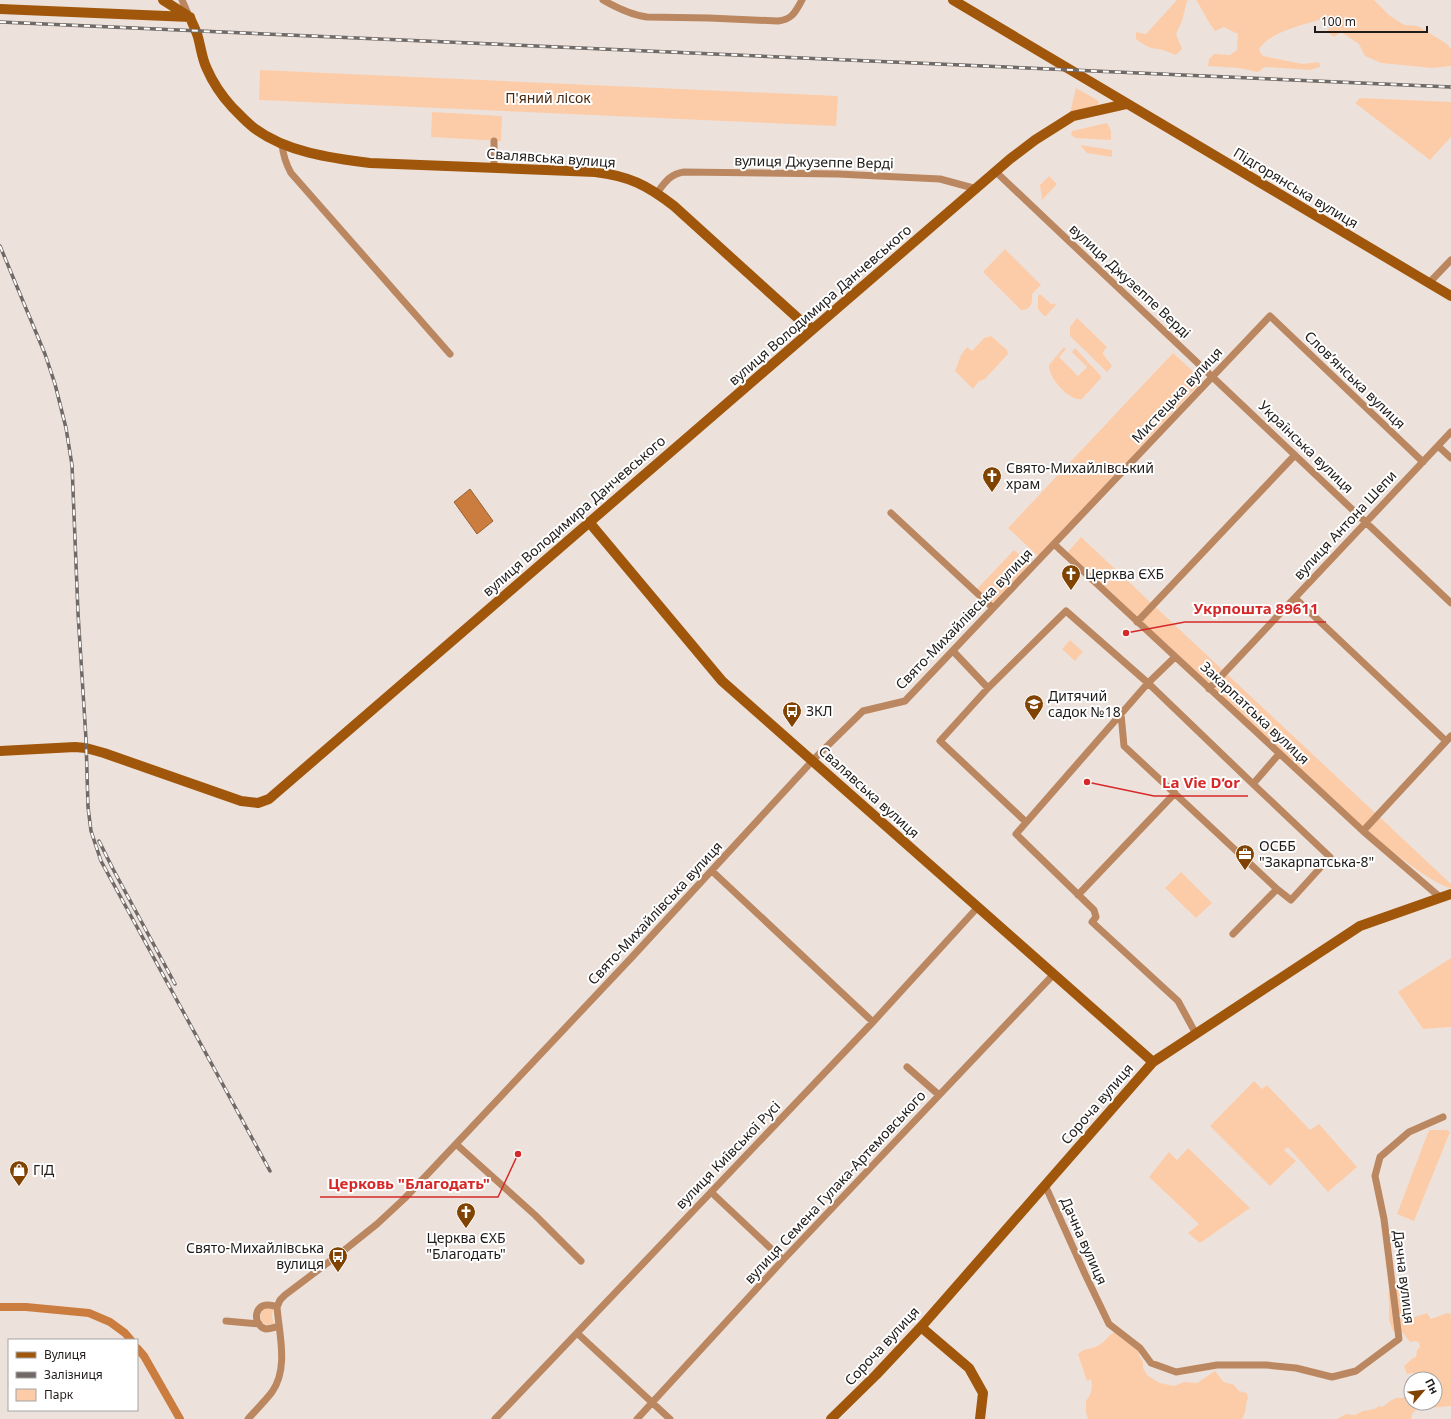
<svg xmlns="http://www.w3.org/2000/svg" width="1451" height="1419" font-family="'Noto Sans',sans-serif">
<style>
.green{fill:#fccca9}
.water{fill:#cb7d3f;stroke:#976034}
.lines{fill:none;stroke-linecap:round;stroke-linejoin:round}
.canal{stroke:#cb7d3f;stroke-width:8}
.street{stroke:#ba8761;stroke-width:7}
.secondary{stroke:#a1570b;stroke-width:10}
.rail-casing{stroke:#706965;stroke-width:3.5}
.rail{stroke:#fff;stroke-width:2;stroke-dasharray:6;stroke-linecap:butt}
.labels{text-anchor:middle;stroke-width:4;stroke-linejoin:round;paint-order:stroke}
.park-label{font-size:14px;fill:#48280e;stroke:#fff}
.street-label{font-size:14px;fill:#1f1b19;stroke:#fff}
.poi-label{font-size:14px;fill:#1f1b19;stroke:#fff;text-anchor:start}
.leader{fill:none;stroke:#d62828;stroke-width:1.5}
.callout-dot{fill:#d62828;stroke:#fff;stroke-width:1.5}
.callout-label{font-size:15px;text-anchor:middle;font-weight:bold;fill:#d62828;stroke:#fff;stroke-width:4;stroke-linejoin:round;paint-order:stroke}
</style>
<rect width="100%" height="100%" fill="#ede2db"/>
<path class="green" d="M1177 0H1189L1187 1 1182 21 1176 34 1182 49 1176 55 1163 50 1151 48 1143 44 1136 39V32L1146 34Z
M1196 0H1374L1389 15 1404 25 1418 26 1447 44 1451 49V66L1432 68 1381 63 1365 56 1359 44 1341 32 1334 37 1327 32 1331 25 1322 19C1306 24 1266 33 1259 50L1263 56 1303 64 1319 62 1320 65V67L1310 70 1265 67 1258 72 1239 68 1208 66 1209 59 1214 54 1230 55 1237 50 1238 34 1224 27 1215 31C1207 21 1203 10 1196 0Z
M260 70 838 96 836 126 259 100Z
M1076 88 1097 100 1099 102 1097 105 1070 113Z
M1360 98 1451 102V137L1430 160 1355 103Z
M432 112 502 116 501 141 431 137Z
M1107 123 1111 131V140L1075 138 1071 134 1072 131Z
M1080 145 1112 150V157L1087 153Z
M1049 176 1057 184 1042 200 1040 185Z
M1005 249 1041 285 1032 294C1033 303 1031 310 1021 310L983 272Z
M1040 294 1052 305 1054 303 1056 305 1046 316H1044L1038 309V296Z
M1077 318 1107 347 1103 352V354L1112 366 1107 372 1070 336V327Z
M991 336 1007 350 1008 354 985 379 979 381 973 389 955 371 961 355 967 347 972 351 984 338Z
M1064 347 1066 349 1059 357 1078 376 1087 367 1072 352 1075 348 1101 376V378L1082 399C1069 402 1048 377 1049 365Z
M1173 353 1203 380 1039 557 1008 528Z
M1081 537 1451 884V888C1432 884 1401 857 1383 845L1067 553Z
M1014 550 1031 565 993 605 976 590Z
M1070 640 1083 652 1075 661 1062 649Z
M1181 872 1212 903 1196 918 1165 888Z
M1451 958V1027L1423 1029 1398 992Z
M1254 1081 1262 1089 1267 1085 1310 1130 1319 1124 1357 1167 1328 1192 1288 1147 1284 1150 1296 1161 1270 1186 1210 1126Z
M1429 1130H1447L1450 1132 1414 1221 1397 1214Z
M1188 1148 1250 1208 1200 1243 1188 1233 1199 1224 1149 1177 1169 1152 1177 1160Z
M1395 1289H1400C1406 1298 1406 1313 1412 1318L1427 1313 1431 1319 1447 1313 1451 1314V1406L1428 1408 1420 1406 1412 1414 1411 1419H1337L1346 1414 1355 1415 1363 1411 1374 1409 1379 1406 1382 1407C1388 1403 1394 1396 1402 1398L1407 1396 1411 1390V1403H1435V1379H1416V1374L1413 1373 1407 1374 1404 1366 1413 1358 1416 1357 1417 1350 1420 1347 1419 1342 1415 1341 1410 1342 1402 1332 1393 1331 1389 1320V1299L1388 1295 1389 1292Z
M268 1308 273 1309 272 1317 274 1324 267 1325 262 1322 260 1317 262 1310Z
M1118 1331 1138 1347 1139 1355 1143 1362V1368L1147 1375 1153 1379 1160 1383 1174 1386 1184 1382 1197 1383 1215 1371C1222 1379 1221 1383 1233 1384L1239 1391 1247 1393 1248 1398C1245 1405 1247 1411 1242 1419H1088L1086 1412V1401C1091 1395 1093 1387 1091 1379L1087 1381 1078 1354C1086 1347 1091 1350 1099 1345 1107 1341 1107 1334 1118 1331Z"/>
<path class="water" d="M470 489 493 521 477 534 454 502Z"/>
<g class="lines">
<path class="canal" d="M0 1307H26L89 1313 110 1322 125 1333 131 1340
M137 1348 144 1356 180 1419"/>
<path class="street" d="M182 0 189 16
M603 0C617 8 631 15 647 17L709 18 778 21C793 19 795 12 802 0
M282 144C283 155 286 164 291 173L450 354
M494 168V141
M996 172 1451 603
M657 193C665 182 670 174 684 172L838 174 940 179 977 189
M1429 283 1451 260
M1438 446 1451 458
M891 513 993 608
M1054 544 1363 831 1441 898
M1295 598 1446 741
M1137 622 1295 455
M953 651 988 688 1066 611 1148 683 1175 657
M988 688 940 741 1026 822
M1209 689 1451 432
M1121 714 1124 746 1277 889 1233 934
M1253 784 1330 857 1291 900 1277 889
M1363 831 1451 736
M712 871 873 1022
M1078 895 1175 793
M1196 1034 1178 1001 1092 922 1096 917 1094 910 1016 834 1148 683 1253 784 1279 754
M907 1067 939 1095
M456 1144 535 1215 581 1261
M1045 1185 1085 1274 1109 1324 1140 1348 1151 1363 1176 1372 1217 1365H1266L1296 1368 1332 1377 1356 1371 1399 1339 1384 1219 1375 1176 1380 1157 1409 1132 1443 1117
M711 1192 783 1260
M277 1307C253 1297 251 1326 266 1329 271 1329 275 1327 279 1326
M226 1321 259 1324
M577 1333 670 1419
M248 1419C256 1410 265 1401 272 1392 289 1368 279 1334 277 1307L280 1300 285 1295 342 1252 377 1224 405 1198 633 956 815 758 863 711 905 701 1270 316 1423 462
M495 1419 873 1022 977 908
M637 1419 783 1260 1053 975"/>
<path class="secondary" d="M163 0 188 16
M953 0 1451 296
M0 9 190 17
M190 17C192 23 196 30 198 37 201 48 202 59 207 69 213 83 222 96 232 107 239 114 246 122 254 128 286 152 330 158 370 163L595 172C629 176 647 185 674 206L801 321 813 329
M589 522 722 681 1153 1062
M0 751 75 747 86 748 104 753 241 801 258 803 269 799 1010 159 1035 140 1073 116 1126 104
M921 1327 969 1368 983 1393 980 1419
M831 1419 876 1375 921 1327 1153 1062 1360 926 1451 894"/>
<g class="rail-casing">
<path id="rail" d="M0 22 1451 87
M0 246 45 354 55 384 66 428 72 465 78 613 86 739 88 807 91 831 101 861 270 1171
M99 841 113 869 175 984"/>
</g>
<use href="#rail" class="rail"/>
</g>
<defs>
<g id="church-pin" transform="scale(1)"><path d="M0 17L-7.5 6A9.5 9.5 0 1 1 7.5 6Z" fill="#814301" stroke="#fff"/><path d="M-1.2-6h2.4v3.5h3.3v2.4h-3.3V6h-2.4V-.1h-3.3v-2.4h3.3Z" fill="#fff"/></g>
<g id="school-pin" transform="scale(1)"><path d="M0 17L-7.5 6A9.5 9.5 0 1 1 7.5 6Z" fill="#814301" stroke="#fff"/><path d="M0-5L7-2L0 1L-7-2ZM-4 1L0 2.5L4 1V4Q0 6-4 4Z" fill="#fff"/></g>
<g id="bus-pin" transform="scale(1)"><path d="M0 17L-7.5 6A9.5 9.5 0 1 1 7.5 6Z" fill="#814301" stroke="#fff"/><path d="M-5-6H5V4H4V6H2V4H-2V6H-4V4H-5ZM-3.5-4V0h7V-4ZM-3.5 1.2v1.5H-2V1.2ZM2 1.2v1.5H3.5V1.2Z" fill="#fff"/></g>
<g id="office-pin" transform="scale(1)"><path d="M0 17L-7.5 6A9.5 9.5 0 1 1 7.5 6Z" fill="#814301" stroke="#fff"/><path d="M-6-3h4V-5.5h4V-3h4V5H-6ZM-1-4.5V-3h2v-1.5ZM-6 0V1H6V0Z" fill="#fff"/></g>
<g id="shop-pin" transform="scale(1)"><path d="M0 17L-7.5 6A9.5 9.5 0 1 1 7.5 6Z" fill="#814301" stroke="#fff"/><path d="M-5-2.5h2.3a2.7 3.5 0 0 1 5.4 0H5L5.5 6h-11ZM-1.5-2.5h3a1.5 2.3 0 0 0-3 0Z" fill="#fff"/></g>
</defs>
<g fill-rule="evenodd">
<use href="#church-pin" x="992" y="476"/>
<use href="#church-pin" x="1071" y="574"/>
<use href="#school-pin" x="1034" y="704"/>
<use href="#bus-pin" x="792" y="711"/>
<use href="#office-pin" x="1245" y="854"/>
<use href="#shop-pin" x="19" y="1170"/>
<use href="#church-pin" x="466" y="1212"/>
<use href="#bus-pin" x="338" y="1256"/>
</g>
<g class="labels">
<g class="park-label">
<text x="548" y="103">П'яний лісок</text>
</g>
<g class="street-label">
<text transform="translate(551 158) rotate(4)" y="5">Свалявська вулиця</text>
<text transform="translate(814 162) rotate(1)" y="5">вулиця Джузеппе Верді</text>
<text transform="translate(1296 188) rotate(31)" y="5">Підгорянська вулиця</text>
<text transform="translate(1130 281) rotate(43)" y="5">вулиця Джузеппе Верді</text>
<text transform="translate(820 305) rotate(-41)" y="5">вулиця Володимира Данчевського</text>
<text transform="translate(1355 380) rotate(44)" y="5">Словʼянська вулиця</text>
<text transform="translate(1177 395) rotate(-47)" y="5">Мистецька вулиця</text>
<text transform="translate(1306 447) rotate(44)" y="5">Українська вулиця</text>
<text transform="translate(574 516) rotate(-41)" y="5">вулиця Володимира Данчевського</text>
<text transform="translate(1345 525) rotate(-47)" y="5">вулиця Антона Шепи</text>
<text transform="translate(964 619) rotate(-46)" y="5">Свято-Михайлівська вулиця</text>
<text transform="translate(1255 713) rotate(43)" y="5">Закарпатська вулиця</text>
<text transform="translate(869 792) rotate(42)" y="5">Свалявська вулиця</text>
<text transform="translate(655 913) rotate(-47)" y="5">Свято-Михайлівська вулиця</text>
<text transform="translate(1097 1104) rotate(-49)" y="5">Сороча вулиця</text>
<text transform="translate(728 1155) rotate(-46)" y="5">вулиця Київської Русі</text>
<text transform="translate(835 1187) rotate(-47)" y="5">вулиця Семена Гулака-Артемовського</text>
<text transform="translate(1084 1241) rotate(66)" y="5">Дачна вулиця</text>
<text transform="translate(1404 1277) rotate(83)" y="5">Дачна вулиця</text>
<text transform="translate(882 1346) rotate(-47)" y="5">Сороча вулиця</text>
</g>
<g class="poi-label">
<text x="1006" y="473">Свято-Михайлівський<tspan x="1006" dy="16">храм</tspan></text>
<text x="1085" y="579">Церква ЄХБ</text>
<text x="1048" y="701">Дитячий<tspan x="1048" dy="16">садок №18</tspan></text>
<text x="806" y="716">ЗКЛ</text>
<text x="1259" y="851">ОСББ<tspan x="1259" dy="16">"Закарпатська-8"</tspan></text>
<text x="33" y="1175">ГІД</text>
<text x="466" y="1243" text-anchor="middle">Церква ЄХБ<tspan x="466" dy="16">"Благодать"</tspan></text>
<text x="324" y="1253" text-anchor="end">Свято-Михайлівська<tspan x="324" dy="16">вулиця</tspan></text>
</g>
</g>
<path class="leader" d="M1126 633L1185 622H1326M1087 782L1154 796H1248M518 1154L498 1197H320"/>
<g class="callout-dot">
<circle cx="1126" cy="633" r="4"/>
<circle cx="1087" cy="782" r="4"/>
<circle cx="518" cy="1154" r="4"/>
</g>
<g class="callout-label">
<text x="1256" y="614">Укрпошта 89611</text>
<text x="1201" y="788">La Vie D‘or</text>
<text x="409" y="1189">Церковь "Благодать"</text>
</g>
<rect x="8" y="1339" width="130" height="72" fill="#ffffff" stroke="#a5a4a3"/>
<rect x="16" y="1352" width="20" height="6" fill="#a1570b" stroke="#a5a4a3"/>
<text x="44" y="1359" font-size="12" fill="#1f1b19">Вулиця</text>
<rect x="16" y="1372" width="20" height="6" fill="#706965" stroke="#a5a4a3"/>
<text x="44" y="1379" font-size="12" fill="#1f1b19">Залізниця</text>
<rect x="16" y="1389" width="20" height="12" fill="#fccca9" stroke="#a5a4a3"/>
<text x="44" y="1399" font-size="12" fill="#1f1b19">Парк</text>
<g transform="translate(1423 1391) rotate(62)"><circle r="19" fill="#ffffff" stroke="#a5a4a3"/>
<path d="M0-3L7 15L0 10L-7 15Z" fill="#814301"/>
<text y="-6" font-size="11" font-weight="bold" text-anchor="middle" fill="#1f1b19">Пн</text>
</g>
<path d="M1315 26v6h112v-6" fill="none" stroke="#1f1b19" stroke-width="2"/>
<text x="1321" y="26" font-size="12" fill="#1f1b19" stroke="#ffffff" stroke-width="3" paint-order="stroke">100 m</text>
</svg>
